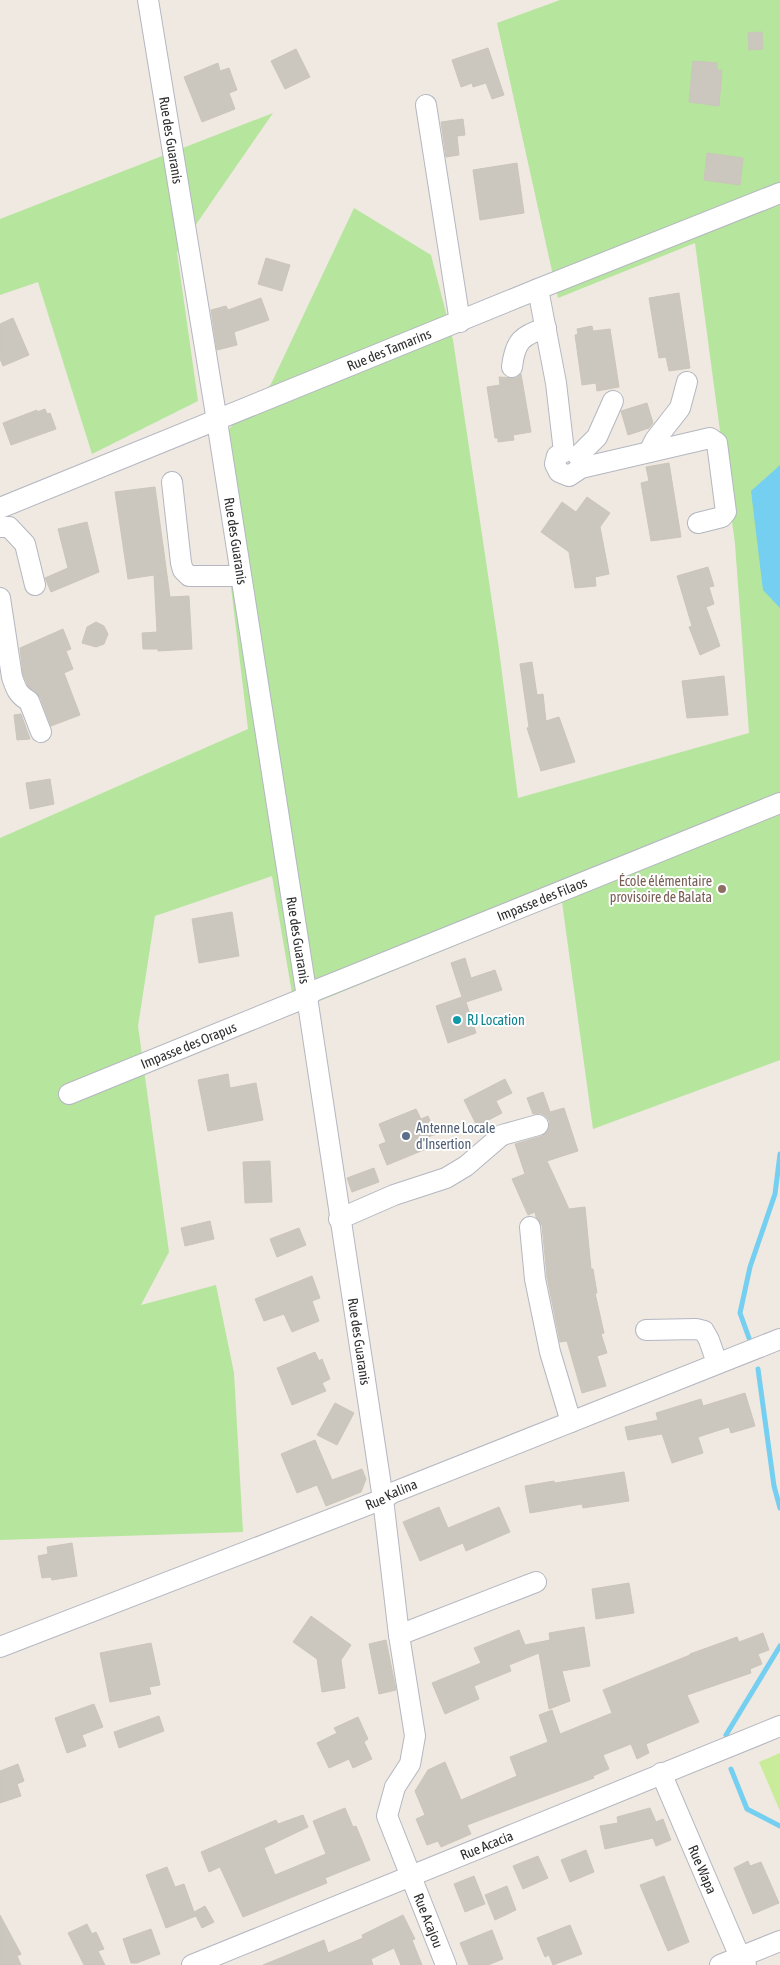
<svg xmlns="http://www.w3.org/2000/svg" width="780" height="1965" font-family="'Asap Condensed',sans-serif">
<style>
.green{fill:#b6e59e}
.pitch{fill:#c9ec9a}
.water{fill:#75cff0}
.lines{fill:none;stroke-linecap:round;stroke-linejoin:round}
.stream{stroke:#75cff0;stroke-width:5}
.building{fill:#cbc7bf;stroke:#cbc5ba}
.minor-casing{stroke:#b4b7c1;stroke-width:22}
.minor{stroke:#fff;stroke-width:20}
.education-dot{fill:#8d6e63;stroke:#fff;stroke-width:2}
.culture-dot{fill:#0f9aa8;stroke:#fff;stroke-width:2}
.service-dot{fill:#5c6f8a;stroke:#fff;stroke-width:2}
.labels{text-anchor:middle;stroke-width:4;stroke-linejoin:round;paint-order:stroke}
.street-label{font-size:14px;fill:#2e2e2e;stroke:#fff}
.education-label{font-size:14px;fill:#785e54;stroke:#fff;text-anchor:end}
.culture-label{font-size:14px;fill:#0d838f;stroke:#fff;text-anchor:start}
.service-label{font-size:14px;fill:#4e5e75;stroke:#fff;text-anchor:start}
</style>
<rect width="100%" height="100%" fill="#efe9e1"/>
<path class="green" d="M560 0H780V1060L593 1129 562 902 295 1011 272 876 155 916 138 1026 169 1252 141 1305 216 1285 234 1373 243 1532 0 1540V838L248 729 214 445 271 384 354 208 431 255 453 340 498 642 518 798 749 733 735 544 695 243 558 298 497 23Z
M273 113 177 252 198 401 92 454 38 282 0 295V219Z"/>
<path class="pitch" d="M780 1753V1811L759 1762Z"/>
<path class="water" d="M780 465V608L763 590 751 491Z"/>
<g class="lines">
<path class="stream" d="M749 1338 740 1313 750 1267 775 1194 780 1154
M758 1369 774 1486 780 1508
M726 1735 780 1646
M731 1769 747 1809 780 1826"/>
</g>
<path class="building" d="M762 32 763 49 749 50 748 33Z
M488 48 504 95 492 99 486 83 473 87 472 83 461 87 452 60Z
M296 49 310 77 285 89 271 61Z
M693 61 717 63V70H722L719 106 689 102Z
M218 63 220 71 229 68 237 90 229 93 235 109 202 122 184 77Z
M463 119 465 135 457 136 459 155 446 157 441 122Z
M707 153 743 158 740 185 704 180Z
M517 163 524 213 480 220 473 170Z
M266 258 290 265 282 291 258 284Z
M679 293 690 368 669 371 666 357 659 358 649 298Z
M261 298 269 320 234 332 237 345 217 350 211 310 226 306 228 310Z
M13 318 29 355 3 366 0 359V324Z
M592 326 593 331 610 329 619 387 597 391 596 383 582 385 575 335 578 334 577 329Z
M521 374 531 432 513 435 514 440 498 442V438H495L487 387 500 385 499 377 516 378Z
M647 403 653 423 649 428 628 435 621 411Z
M45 409 47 414 50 413 56 429 11 445 3 423 37 410V412Z
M669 463 681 537 651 541 641 483 649 481 646 467Z
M155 487 170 597 189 596 192 649 158 651V649H143L142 633 157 632 154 575 128 579 115 492Z
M587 497 610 513 600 527 609 574 595 577 596 586 575 588 569 552 541 532 562 502 576 512Z
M87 522 99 572 51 592 45 578 68 568 58 529Z
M708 567 714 586 709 587 714 604 706 607 720 646 700 655 689 627 692 626 677 576Z
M96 622 104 626 108 634 104 644 96 647 82 643 87 627Z
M63 629 71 649 66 651 73 669 64 673 80 715 51 726 40 697 28 686 23 674 20 648Z
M532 662 537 695 543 694 546 721 559 717 575 762 541 771 527 728 529 727 520 664Z
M724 676 728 715 687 718 682 681Z
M21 714 30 739 17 740 14 715Z
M50 779 54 804 30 809 26 783Z
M232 912 239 956 199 963 192 919Z
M465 958 471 978 495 970 502 990 466 1002 476 1033 448 1043 436 1006 462 997 451 963Z
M228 1074 230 1088 256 1083 263 1120 208 1131 198 1080Z
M505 1079 512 1093 496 1101 502 1113 477 1126 464 1100Z
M543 1092 550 1112 564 1108 578 1151 547 1161 569 1209 585 1207 591 1269H593L597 1293H595L604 1333 601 1334 607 1353 597 1356 606 1386 582 1393 567 1341 560 1342 547 1277 542 1225 536 1217 535 1212 528 1215 512 1179 525 1174 515 1144 542 1136 549 1128 550 1122 546 1116 540 1113 533 1114 527 1098Z
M416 1109 421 1119 428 1116 436 1134 428 1137 431 1147 387 1165 379 1145 386 1142 379 1124Z
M270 1161 272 1202 245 1203 243 1162Z
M374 1168 379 1182 352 1192 347 1178Z
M210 1221 214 1239 185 1246 181 1228Z
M299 1228 306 1245 277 1257 270 1239Z
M312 1276 320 1298 312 1301 319 1321 292 1332 284 1314 264 1321 255 1299Z
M315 1352 319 1361 322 1359 330 1379 322 1383 326 1391 292 1405 277 1368Z
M745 1393 755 1426 731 1433 729 1427 698 1437 703 1453 672 1463 662 1434 628 1440 625 1427 658 1420 656 1413 701 1399 703 1406Z
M335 1403 354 1413 337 1445 317 1435Z
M315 1440 332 1480 362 1469 366 1479 361 1492 326 1506 317 1485 297 1493 281 1454Z
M624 1472 629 1501 583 1508 582 1504 530 1513 525 1486 554 1481 555 1483Z
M439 1507 448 1528 499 1507 510 1532 466 1551 463 1543 420 1561 403 1522Z
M72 1543 77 1576 52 1580 51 1577 42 1578 38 1556 48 1554 47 1547Z
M629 1583 634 1613 596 1619 592 1589Z
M311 1616 351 1645 341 1660 345 1688 322 1692 317 1659 293 1642Z
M584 1627 590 1666 562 1671 570 1701 549 1709 539 1653 509 1665 511 1671 474 1686 479 1699 445 1714 432 1683 481 1663 474 1648 519 1630 525 1645 550 1640 549 1633Z
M763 1633 769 1650 758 1654 762 1664 750 1669 751 1673 687 1695 699 1722 646 1744 649 1753 637 1759 631 1744 603 1755 609 1769 593 1776 594 1778 467 1825 471 1834 441 1847 438 1841 427 1845 416 1819 425 1815 415 1791 428 1770 445 1762 461 1800 517 1776 510 1757 548 1742 539 1715 552 1710 560 1734 612 1713 603 1690 690 1655V1654L737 1637 739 1642Z
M386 1640 396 1690 379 1694 369 1644Z
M151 1643 160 1685 149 1687 151 1694 110 1702 100 1653Z
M94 1704 103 1727 82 1735 86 1746 67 1753 55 1718Z
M159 1716 164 1731 119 1748 114 1732Z
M358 1717 368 1739 364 1742 372 1759 353 1768 349 1759 329 1768 317 1743 337 1733 334 1728Z
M18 1764 24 1781 17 1784 21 1796 0 1803V1771Z
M345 1808 353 1827 356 1826 370 1860 325 1878 327 1883 243 1917 220 1867 209 1872 201 1852 276 1820 278 1824 303 1815 308 1827 264 1848 275 1875 326 1854 313 1821Z
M650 1808 656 1822 663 1819 671 1840 656 1846 653 1838 605 1849 600 1826 618 1823 617 1817Z
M586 1850 594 1872 570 1882 561 1860Z
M538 1856 548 1878 523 1889 513 1866Z
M748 1861 750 1866 761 1862 779 1903 753 1914 734 1868Z
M167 1867 175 1887 184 1884 194 1912 205 1906 214 1922 202 1928 195 1914 196 1916 166 1928 146 1875Z
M474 1876 485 1904 465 1912 454 1884Z
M664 1876 689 1942 668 1951 640 1885Z
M507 1886 516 1910 495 1920 485 1895Z
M0 1915 21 1954 17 1956 21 1965H0Z
M403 1915 415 1939 412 1940 422 1965H401L394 1948 371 1959 373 1965H263L324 1940 328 1953 363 1938 362 1935Z
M87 1924 92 1934 96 1932 104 1949 98 1951 105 1965H84L68 1933Z
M570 1925 582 1954 553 1965 549 1955 545 1957 537 1938Z
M151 1929 160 1954 137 1963H131L123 1939Z
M492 1930 503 1959 488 1965H469L460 1943Z"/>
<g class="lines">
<g class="minor-casing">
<g id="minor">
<path id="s1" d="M148 0 217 421 307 997 383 1499 399 1635 415 1736 410 1764 395 1787 387 1816 446 1965"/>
<path d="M426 105 460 322"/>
<path d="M538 289 556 383 564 452 557 456 555 464 559 472 569 476 581 468 710 438 717 443 726 512 722 517 698 523"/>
<path d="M512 367C515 341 522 335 546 328"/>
<path d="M649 452 655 440 680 408 687 382"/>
<path d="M578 456 597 437 613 401"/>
<path d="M172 482 181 563 183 570 189 576H241"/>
<path id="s2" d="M0 508 538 289 780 193"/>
<path d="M0 527H9L25 544 35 585"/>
<path d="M0 598 12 677C16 689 18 695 29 701L41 732"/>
<path id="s3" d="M69 1094 307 997 314 991 780 803"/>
<path d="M339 1219 394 1195 446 1178 466 1166 502 1135 538 1125"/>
<path d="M530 1227 535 1279 550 1352 571 1422"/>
<path d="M646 1330 696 1329 704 1331 709 1340 717 1363"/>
<path d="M399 1635 536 1582"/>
<path id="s4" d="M0 1647 383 1499 392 1493 780 1339"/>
<path id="s5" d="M661 1773 740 1957 746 1965"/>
<path id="s6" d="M192 1965 780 1726"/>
<path d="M720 1965 780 1941"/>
</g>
</g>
<use href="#minor" class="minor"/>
</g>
<circle class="education-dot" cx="722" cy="889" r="5"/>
<circle class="culture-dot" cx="457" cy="1020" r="5"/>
<circle class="service-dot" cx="406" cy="1136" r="5"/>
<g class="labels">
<g class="street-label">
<text dy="5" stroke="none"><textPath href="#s1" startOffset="142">Rue des Guaranis</textPath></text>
<text dy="5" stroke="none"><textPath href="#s2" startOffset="420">Rue des Tamarins</textPath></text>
<text dy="5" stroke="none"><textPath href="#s1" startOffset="548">Rue des Guaranis</textPath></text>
<text dy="5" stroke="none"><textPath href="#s3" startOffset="512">Impasse des Filaos</textPath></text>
<text dy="5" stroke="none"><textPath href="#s1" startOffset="952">Rue des Guaranis</textPath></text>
<text dy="5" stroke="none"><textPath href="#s3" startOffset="129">Impasse des Orapus</textPath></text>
<text dy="5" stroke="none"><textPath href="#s1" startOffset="1358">Rue des Guaranis</textPath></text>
<text dy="5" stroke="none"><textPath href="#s4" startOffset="420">Rue Kalina</textPath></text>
<text dy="5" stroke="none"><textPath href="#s6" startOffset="318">Rue Acacia</textPath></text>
<text dy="5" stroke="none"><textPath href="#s5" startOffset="105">Rue Wapa</textPath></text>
<text dy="5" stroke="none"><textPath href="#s1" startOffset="1955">Rue Acajou</textPath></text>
</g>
<g class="education-label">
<text x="712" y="886">École élémentaire<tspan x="712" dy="16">provisoire de Balata</tspan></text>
</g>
<g class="culture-label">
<text x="467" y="1025">RJ Location</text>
</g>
<g class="service-label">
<text x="416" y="1133">Antenne Locale<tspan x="416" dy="16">d'Insertion</tspan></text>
</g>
</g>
</svg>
